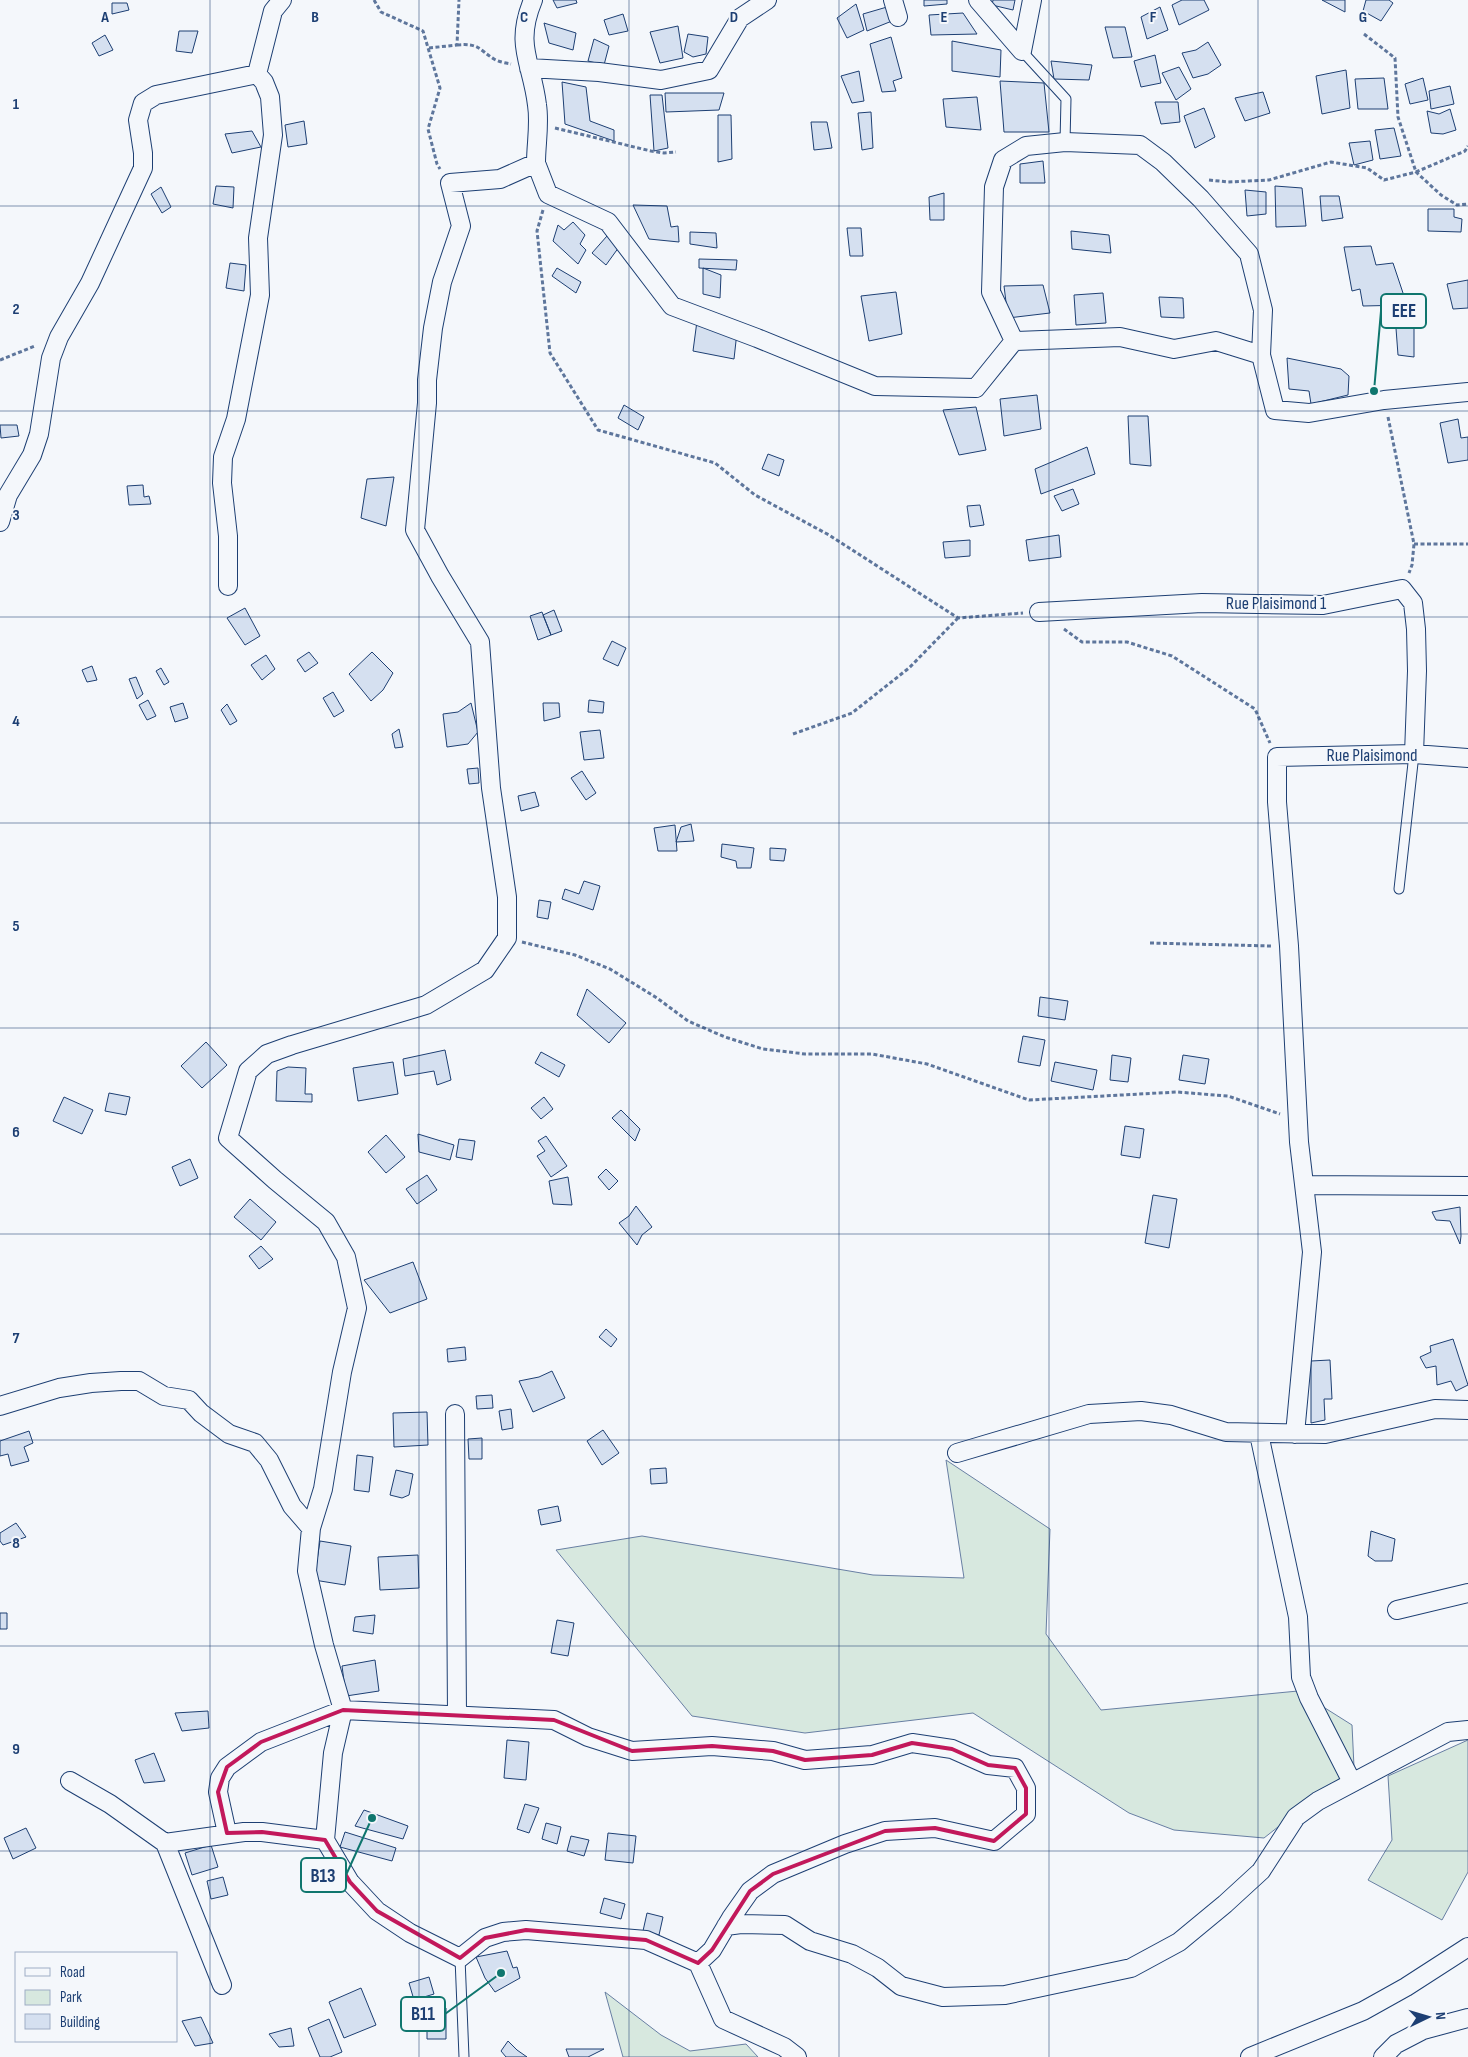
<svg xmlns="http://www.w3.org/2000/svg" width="1468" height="2057" font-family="'Sofia Sans Condensed',sans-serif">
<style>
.green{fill:#d7e8df;stroke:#687fa3}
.building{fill:#d5e0f0;stroke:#1d3f73}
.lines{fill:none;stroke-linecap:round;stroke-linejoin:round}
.service-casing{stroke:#1d3f73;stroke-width:11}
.minor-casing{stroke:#1d3f73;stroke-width:20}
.path{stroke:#5e769c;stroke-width:3;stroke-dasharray:4 2.5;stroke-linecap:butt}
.service{stroke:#f4f7fb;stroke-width:9}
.minor{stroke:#f4f7fb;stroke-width:18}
.marked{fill:none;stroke:#c2185b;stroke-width:4;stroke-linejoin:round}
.grid{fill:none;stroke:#1d3f73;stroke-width:1;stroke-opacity:0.55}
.labels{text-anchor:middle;stroke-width:4;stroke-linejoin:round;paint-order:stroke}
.street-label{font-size:18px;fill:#1d3f73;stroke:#f4f7fb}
.grid-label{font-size:16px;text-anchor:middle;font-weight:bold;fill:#1d3f73;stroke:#f4f7fb;stroke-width:4;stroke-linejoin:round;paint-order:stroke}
.leader{fill:none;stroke:#0f766e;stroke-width:2}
.callout-dot{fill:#0f766e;stroke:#f4f7fb;stroke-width:2}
.callout{fill:#f4f7fb;stroke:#0f766e;stroke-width:2}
.callout-label{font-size:19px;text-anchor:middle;font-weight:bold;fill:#1d3f73}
</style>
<rect width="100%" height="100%" fill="#f4f7fb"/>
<path class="green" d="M946 1460 1050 1529 1046 1634 1101 1710 1298 1691 1352 1725 1354 1767 1264 1838 1174 1830 1129 1813 973 1713 805 1733 692 1716 556 1550 642 1536 873 1575 964 1578Z
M1468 1740V1872L1442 1920 1368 1880 1392 1840 1388 1776Z
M605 1992 661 2035 690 2051 746 2044 758 2057H623Z"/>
<path class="building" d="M553 0H576L577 3 557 8Z
M924 0H947V4L924 6Z
M993 0H1015L1013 10 992 5Z
M1182 0H1204L1209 10 1179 25 1172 5Z
M1322 0H1345V12Z
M1366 0H1389L1393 3 1381 21 1363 11Z
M112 3H127L129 10 112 14Z
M856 4 864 30 847 38 837 18Z
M887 7 892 21 867 31 863 14Z
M1160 7 1168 30 1147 39 1141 17Z
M963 13 977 34 931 35 929 15Z
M623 14 628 31 609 35 604 20Z
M544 23 576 33 573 50 549 43Z
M678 26 683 58 660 63 650 32Z
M1105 27H1125L1132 57 1113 58Z
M179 31H198L192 53 176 51Z
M688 34 708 37 706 54 693 57 684 52Z
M105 35 113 50 99 56 92 43Z
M891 37 902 78 893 81 896 91 882 92 870 44Z
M594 39 609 46 604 65 588 61Z
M952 41 1001 50 1000 77 952 71Z
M1208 42 1221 65 1208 74 1193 78 1182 53 1196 50Z
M1155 55 1161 83 1141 87 1134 61Z
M1051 61 1092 65 1089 80 1054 79Z
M1179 67 1191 89 1176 100 1162 73Z
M1346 70 1350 108 1322 114 1316 76Z
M859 71 864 101 852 103 841 76Z
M1384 78 1388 109H1358L1355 79Z
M1423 78 1428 100 1410 104 1405 84Z
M1000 81 1044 83 1049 132H1004Z
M562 82 586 87 590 121 614 130V141L565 124Z
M1450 86 1454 104 1431 109 1429 91Z
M1263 92 1270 113 1245 121 1235 98Z
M665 93H724L719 110 666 112Z
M650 95H662L668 148 654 151Z
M977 97 981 130 946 127 943 99Z
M1155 102H1178L1180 122 1161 124Z
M1204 108 1215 137 1195 148 1184 116Z
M1450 109 1456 130 1443 134 1431 133 1427 111 1439 114Z
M871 112 873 148 862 150 858 113Z
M718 115H731L732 159 718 162Z
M304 121 307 144 288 147 285 125Z
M811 122H827L832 148 814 150Z
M1394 128 1401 156 1380 159 1375 130Z
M252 131 261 147 232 153 225 134Z
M1370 141 1373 160 1354 165 1349 143Z
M1043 161 1045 183H1020V164Z
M216 186 234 187 233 208 213 204Z
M1275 186 1302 188 1306 226 1276 227Z
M161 187 171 207 162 213 151 194Z
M1245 190 1266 192V214L1247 216Z
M944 193V220H930L929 197Z
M1320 196H1339L1343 218 1322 221Z
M633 205 667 206 671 227 678 226 679 242 649 239Z
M1428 209H1454V217L1462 219 1461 232 1428 231Z
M573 222 585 235 580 244 586 250 578 264 553 241 558 225 564 230Z
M847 228H861L863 256H850Z
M1071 231 1109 235 1111 253 1072 249Z
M690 232 716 233 717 248 690 244Z
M607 236 619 247 606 265 592 253Z
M1371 246 1376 265 1393 263 1407 305 1363 306 1360 289 1352 291 1344 247Z
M699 259 737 260 736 270 699 268Z
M230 263 246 265 244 291 226 288Z
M557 268 581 282 576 293 552 276Z
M703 268 721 275 720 298 703 294Z
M1468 280V308L1453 309 1447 284Z
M1043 285 1050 313 1008 318 1004 286Z
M896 292 902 334 869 341 861 296Z
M1103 293 1106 323 1076 325 1074 295Z
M1159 297 1183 298 1184 318 1161 317Z
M1395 315 1414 317V357L1398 355Z
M697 321 737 332 734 359 693 351Z
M1287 358 1341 369 1349 376 1348 395 1311 404 1309 391 1289 389Z
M1037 395 1041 429 1004 436 1000 399Z
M624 405 644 417 638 430 618 418Z
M976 407 986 450 959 455 943 410Z
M1128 416H1148L1151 466 1130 464Z
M1458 419 1461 438 1468 437V460L1448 463 1440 423Z
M0 425H17L19 436 1 438Z
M1087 447 1095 474 1041 494 1035 469Z
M768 454 784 460 779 476 762 469Z
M394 477 386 526 361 518 367 479Z
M143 485 144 497 149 496 151 504 129 505 127 486Z
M1073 489 1079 504 1062 511 1054 496Z
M980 505 984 525 970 527 967 506Z
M1059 535 1061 557 1029 561 1026 540Z
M970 540V556L945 558 943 542Z
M245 608 260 636 245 645 227 618Z
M554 610 562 631 551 635 543 615Z
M542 612 551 635 538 640 530 616Z
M612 641 626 648 618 666 603 659Z
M309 652 318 663 305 672 297 660Z
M372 652 393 673 383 690 371 701 349 674Z
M266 655 275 669 262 680 251 665Z
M92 666 97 680 87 682 82 670Z
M161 668 169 682 164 685 156 671Z
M136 677 143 694 137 699 129 679Z
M333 692 344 711 334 717 323 698Z
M148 700 156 716 147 720 139 705Z
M589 700 604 702 603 713 588 712Z
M183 703 188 718 175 722 170 707Z
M471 703 478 732 468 744 447 747 443 714 458 712Z
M543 703H559L560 717 544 721Z
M227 704 237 721 230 725 221 710Z
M399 729 403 747 395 748 392 734Z
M600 730 604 758 584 760 580 732Z
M478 768 479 783 469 784 467 769Z
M582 771 596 793 586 800 571 778Z
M535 792 539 806 521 811 518 796Z
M691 824 694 841 676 842 681 827Z
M675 825 677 851H658L654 828Z
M722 844 754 848 751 868H737L736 861 721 857Z
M770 848 786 849 784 861 770 860Z
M584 881 600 886 593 910 562 899 565 889 579 894Z
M539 900 551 902 548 919 537 917Z
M587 989 626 1023 609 1043 577 1015Z
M1040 997 1068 1001 1065 1020 1038 1016Z
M1023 1036 1045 1040 1040 1066 1018 1062Z
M206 1042 227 1065 202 1088 181 1066Z
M445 1050 451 1080 437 1085 434 1071 405 1076 403 1059Z
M541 1052 565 1065 559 1077 535 1063Z
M1112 1055 1131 1058 1128 1082 1110 1080Z
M1183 1055 1209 1059 1205 1084 1179 1080Z
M393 1062 398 1094 358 1101 353 1068Z
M1055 1062 1097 1070 1093 1090 1051 1081Z
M288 1067 306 1068 305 1094H312V1102L276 1101 277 1071Z
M109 1093 130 1097 126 1115 105 1111Z
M64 1097 93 1110 82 1134 53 1121Z
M544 1097 553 1109 541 1119 531 1108Z
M621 1110 640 1129 635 1141 612 1118Z
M1125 1126 1144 1129 1140 1158 1121 1155Z
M418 1134 454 1145 450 1160 419 1152Z
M386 1135 405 1157 386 1173 368 1152Z
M546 1136 567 1166 551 1177 537 1156 545 1151 538 1141Z
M459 1139 475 1141 472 1160 456 1157Z
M190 1159 198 1178 180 1186 172 1167Z
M606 1169 618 1181 609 1190 598 1177Z
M427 1175 437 1190 417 1204 406 1189Z
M568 1177 572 1205 553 1204 549 1181Z
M1153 1195 1177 1199 1169 1248 1145 1243Z
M250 1199 276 1222 261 1240 234 1217Z
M636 1206 652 1227 642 1235 637 1245 619 1223 629 1216Z
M1460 1207 1461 1236 1460 1244 1450 1221 1436 1220 1432 1212Z
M261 1246 273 1259 259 1269 249 1256Z
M413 1262 427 1299 390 1313 364 1280Z
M606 1329 617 1339 611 1347 599 1337Z
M1453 1339 1468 1385 1456 1391 1451 1381 1437 1385 1436 1366 1426 1368 1420 1357 1431 1352 1430 1346Z
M465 1347 466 1360 448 1362 447 1349Z
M1330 1360 1332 1399H1324L1325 1420 1311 1423V1361Z
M552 1371 565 1398 533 1412 519 1381 539 1377Z
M492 1395 493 1408 477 1409 476 1396Z
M511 1409 513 1428 502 1430 499 1411Z
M427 1412 428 1445 394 1447 393 1413Z
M603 1430 619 1453 602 1465 587 1441Z
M29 1431 33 1443 24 1447 29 1461 11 1466 8 1454 0 1456V1441Z
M482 1438V1459H469L468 1439Z
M357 1455 373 1457 369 1492 354 1490Z
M666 1468 667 1483 651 1484 650 1469Z
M396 1470 413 1474 409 1495 402 1498 390 1495Z
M558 1506 561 1521 541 1525 538 1510Z
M16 1523 26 1537 3 1545 0 1541V1533Z
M1371 1531 1395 1539 1392 1561H1375L1368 1556Z
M320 1541 351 1546 345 1585 314 1580Z
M418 1555 419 1588 380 1590 378 1557Z
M0 1613H7V1629H0Z
M375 1615 373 1634 353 1631 355 1617Z
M557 1620 574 1623 568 1656 551 1653Z
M375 1660 379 1691 346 1696 342 1666Z
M208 1711 209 1728 182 1731 175 1713Z
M507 1740 529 1742 526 1780 504 1778Z
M154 1753 165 1781 144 1783 135 1760Z
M525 1804 539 1808 529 1833 517 1829Z
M364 1810 408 1826 403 1839 355 1826Z
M546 1823 561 1827 557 1844 542 1839Z
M26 1828 36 1848 13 1859 4 1838Z
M345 1832 396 1848 392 1861 340 1847Z
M608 1833 636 1836 633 1863 605 1860Z
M571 1836 589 1840 584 1856 567 1851Z
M211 1845 218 1867 192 1875 185 1853Z
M223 1877 228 1895 211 1899 207 1881Z
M604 1898 625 1904 621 1919 600 1913Z
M647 1913 663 1917 659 1935 643 1931Z
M507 1951 513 1968 517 1967 520 1978 495 1992 485 1978 476 1957Z
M429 1977 434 1994 414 2000 409 1983Z
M361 1988 376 2025 344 2038 329 2002Z
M427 2008H446V2039H427Z
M201 2017 213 2043 195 2046 182 2021Z
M329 2019 342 2052 330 2057H320L308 2028Z
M291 2028 294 2046 279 2047 269 2034Z
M508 2041 517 2050 527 2057H506L501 2051Z
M566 2049H604L588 2057H569Z"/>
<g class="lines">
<g class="service-casing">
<path id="service" d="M1022 51 1066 99 1065 142
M1399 889 1414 754
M460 1958 464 2057"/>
</g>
<g class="minor-casing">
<path id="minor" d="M533 0C514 46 532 62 537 105 540 124 536 144 536 163L500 179 450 183 461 226 442 282 433 328 427 380V403L415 530 440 576 480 642 491 788 507 897V938L485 970 426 1005 292 1045 267 1054 248 1071 228 1138 275 1180 326 1222 346 1257 357 1308 342 1372 323 1489 311 1528 307 1571 324 1645 343 1710 333 1753 325 1840 350 1882 377 1911 410 1933 460 1958 485 1938 503 1932 526 1930 646 1940 698 1963 723 2019 784 2047 797 2057
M893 0 898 17
M978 0 1022 51 1032 0
M529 68 599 72 661 80 709 70 740 18 767 0
M536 163 548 194 608 222 672 306 757 338 875 386 976 388 1014 341 1120 337 1174 349 1216 341 1261 355 1275 410 1309 413 1384 400 1468 392
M1014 341 991 292 994 187 1003 160 1026 146 1065 142 1140 145 1163 162 1201 199 1249 254 1263 310 1261 355
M0 522 8 495 32 455 39 434 51 358 59 337 90 283 143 168V153L138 120 143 103 156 95 257 74
M228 586V536L222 483 223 457 236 419 260 295 258 238 273 135 270 97 264 82 257 74 273 11 282 0
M1039 612 1202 603 1323 605 1402 589 1413 603 1416 629 1417 671 1414 754
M1304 1185 1468 1186
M0 1406 59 1388 91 1383 121 1381H139L164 1396 189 1400 201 1413 229 1434 255 1443 269 1460 292 1506 311 1528
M455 1414 457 1715
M1259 1434 1298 1617 1301 1677 1309 1698 1352 1782
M1295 1434 1312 1252 1299 1142 1289 946 1277 802V757L1414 754 1468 758
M957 1453 1089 1414 1141 1411 1171 1415 1226 1432 1325 1434 1435 1409 1468 1410
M1397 1610 1468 1593
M70 1781 110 1804 165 1843 244 1832H262L325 1840
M227 1833 218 1792 220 1778 227 1767 261 1742 343 1710 554 1720 588 1737 632 1751 712 1746 773 1751 805 1760 872 1755 912 1743 952 1749 988 1765 1015 1768 1026 1788V1814L994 1841 935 1828 885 1831 845 1844 773 1874 750 1891 731 1918 712 1950 698 1963
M165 1843 222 1985
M726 1926 741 1924 785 1925 810 1941 852 1954 878 1968 901 1986 943 1997 1005 1995 1131 1968 1179 1942 1225 1904 1261 1871 1296 1817 1318 1801 1448 1732 1468 1730
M1250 2057 1363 2011 1406 1987 1468 1947
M1383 2057 1396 2044 1423 2030 1468 2018"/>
</g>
<path class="path" d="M374 0 381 12 423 31 440 88 428 129 437 164 440 169
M1364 34 1395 58 1398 117 1416 172 1465 151 1468 146
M457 45C479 43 478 49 494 59 499 62 506 63 511 64
M429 48 457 45 459 0
M555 128 651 151 664 153 676 152
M1209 180 1228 182 1269 180 1331 162 1367 168 1384 180 1416 172 1441 195 1457 205 1468 204
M543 210 537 231 550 353 598 430 715 463 755 495 829 535 958 618 1023 613
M0 360 35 346
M1388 417 1414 544 1412 565 1409 573
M1414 544H1468
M1064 629 1082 642H1127L1172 656 1255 709 1270 743
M793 734 852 713 909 668 958 618
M522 942 575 955 610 969 657 998 688 1021 725 1037 763 1049 805 1054H872L927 1064 1029 1100 1177 1092 1228 1096 1280 1114
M1150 943 1271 946"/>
<use href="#service" class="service"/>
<use href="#minor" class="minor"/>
</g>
<path class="marked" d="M343 1710 554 1720 632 1751 712 1746 773 1751 805 1760 872 1755 912 1743 952 1749 988 1765 1015 1768 1026 1788V1814L994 1841 935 1828 885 1831 773 1874 750 1891 712 1950 698 1963 646 1940 526 1930 485 1938 460 1958 377 1911 350 1882 325 1840 262 1832 227 1833 218 1792 227 1767 261 1742Z"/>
<path class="grid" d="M210 0V2057M419 0V2057M629 0V2057M839 0V2057M1049 0V2057M1258 0V2057M0 206H1468M0 411H1468M0 617H1468M0 823H1468M0 1028H1468M0 1234H1468M0 1440H1468M0 1646H1468M0 1851H1468"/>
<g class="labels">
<g class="street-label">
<text x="1276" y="609">Rue Plaisimond 1</text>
<text x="1372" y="761">Rue Plaisimond</text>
</g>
</g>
<g class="grid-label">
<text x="105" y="22">A</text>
<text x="315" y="22">B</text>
<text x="524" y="22">C</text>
<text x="734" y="22">D</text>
<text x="944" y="22">E</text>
<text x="1153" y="22">F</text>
<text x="1363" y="22">G</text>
<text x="16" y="109">1</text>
<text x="16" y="314">2</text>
<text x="16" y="520">3</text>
<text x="16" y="726">4</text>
<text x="16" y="931">5</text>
<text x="16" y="1137">6</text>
<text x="16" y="1343">7</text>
<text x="16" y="1548">8</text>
<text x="16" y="1754">9</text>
</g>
<path class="leader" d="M1374 391L1381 311M372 1818L346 1875M501 1973L445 2014"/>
<g class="callout-dot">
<circle cx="1374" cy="391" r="5"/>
<circle cx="372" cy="1818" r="5"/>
<circle cx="501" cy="1973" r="5"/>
</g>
<g class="callout">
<rect x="1381" y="294" width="45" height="34" rx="5"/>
<rect x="301" y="1858" width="45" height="34" rx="5"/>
<rect x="401" y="1997" width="44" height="34" rx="5"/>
</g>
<g class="callout-label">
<text x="1404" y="317">EEE</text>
<text x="323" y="1882">B13</text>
<text x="423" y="2020">B11</text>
</g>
<rect x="15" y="1952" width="162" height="90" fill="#f4f7fb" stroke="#9eadc5"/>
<rect x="25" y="1968" width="25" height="8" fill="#f4f7fb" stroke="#9eadc5"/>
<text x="60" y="1977" font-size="15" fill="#1d3f73">Road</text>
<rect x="25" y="1990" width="25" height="15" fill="#d7e8df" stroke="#9eadc5"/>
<text x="60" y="2002" font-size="15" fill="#1d3f73">Park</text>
<rect x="25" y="2014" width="25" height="15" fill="#d5e0f0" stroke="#9eadc5"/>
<text x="60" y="2027" font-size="15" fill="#1d3f73">Building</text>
<g transform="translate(1428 2017) rotate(85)" stroke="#f4f7fb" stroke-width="4" paint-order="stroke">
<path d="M0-4L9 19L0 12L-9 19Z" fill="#1d3f73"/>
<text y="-8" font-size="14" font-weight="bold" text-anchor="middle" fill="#1d3f73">N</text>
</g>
</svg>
